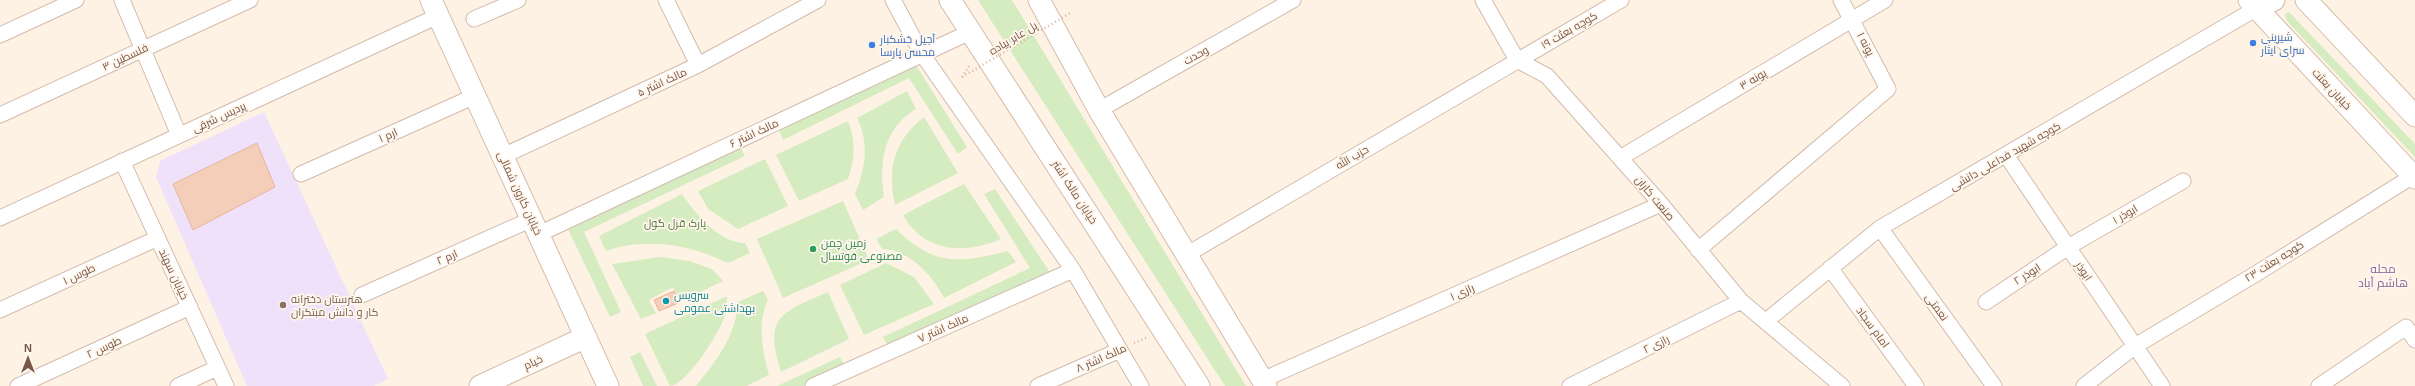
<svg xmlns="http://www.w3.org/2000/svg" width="2415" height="386" font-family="Arial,Cairo,sans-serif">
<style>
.education{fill:#efe1fa;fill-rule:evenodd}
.green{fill:#d5ecc1}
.building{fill:#f5ceba;stroke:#e8b399}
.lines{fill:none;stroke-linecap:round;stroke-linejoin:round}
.street-casing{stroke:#d2bbac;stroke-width:17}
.secondary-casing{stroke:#d5bbaa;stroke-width:23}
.path{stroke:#dab19d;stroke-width:2.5;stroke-dasharray:1 3;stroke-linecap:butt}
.street{stroke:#fff;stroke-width:15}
.secondary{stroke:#fff;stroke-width:21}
.path-bridge{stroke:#dab19d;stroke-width:2.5;stroke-dasharray:1 3;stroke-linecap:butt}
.shop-dot{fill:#3f7fe0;stroke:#fff6ec;stroke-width:1.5}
.leisure-dot{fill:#2e9e5b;stroke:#fff6ec;stroke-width:1.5}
.culture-dot{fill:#0f9aa8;stroke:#fff6ec;stroke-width:1.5}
.education-dot{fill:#8d6e63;stroke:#fff6ec;stroke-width:1.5}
.labels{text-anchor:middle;stroke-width:3.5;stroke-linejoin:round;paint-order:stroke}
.street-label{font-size:11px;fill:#785648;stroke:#fff6ec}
.shop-label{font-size:11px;fill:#366cbe;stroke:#fff6ec;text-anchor:start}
.park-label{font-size:11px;fill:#52793c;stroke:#fff6ec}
.leisure-label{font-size:11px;fill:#27864d;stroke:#fff6ec;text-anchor:start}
.culture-label{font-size:11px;fill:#0d838f;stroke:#fff6ec;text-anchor:start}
.education-label{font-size:11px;fill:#785e54;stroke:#fff6ec;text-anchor:start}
.neighbourhood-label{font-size:12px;fill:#86639c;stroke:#fff6ec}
</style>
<rect width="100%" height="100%" fill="#fef2e4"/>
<path class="education" d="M264 112 388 379 374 386H247L156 177 160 161ZM257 143 194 230 173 184Z"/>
<path class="green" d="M978 0H1012L1246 386H1225Z
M2289 12 2415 144V157L2287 21 2285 14Z
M916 65 967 147 958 154 909 78 783 140 779 130Z
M907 91 916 109C883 129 879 162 884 197L863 210 855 194C865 169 870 144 857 118Z
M924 117 958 173 895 205C887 168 894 141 924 117Z
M848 121C856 141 855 158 848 179L799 201 776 155Z
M740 147 745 156 584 232 621 312 610 317 567 227Z
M765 159 788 206 738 229 708 209 698 191Z
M964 184 1001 239C963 255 924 252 903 215Z
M995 189 1049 271 888 346 883 337 1030 268 984 194Z
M682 194C695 214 720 243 745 243L750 253 728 263C691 245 646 237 606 251L599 236Z
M843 201 869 260 783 298 757 239Z
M896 229C935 267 959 263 1008 251L1016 262 944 298C932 275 910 250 882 249L876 239Z
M660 257 689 261 712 269 723 281 680 302 673 287 649 300 656 313 641 319 612 264Z
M886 263 914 277 934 304 864 335 840 285Z
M763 291 768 299C757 324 762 350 769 375L746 386H696C717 360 736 336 738 302Z
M828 292 849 339 781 372C763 316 782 312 828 292Z
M727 296C726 303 727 312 724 318 718 334 688 384 670 386L645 334Z
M640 352 657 386H643L630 357Z
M840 357 845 366 803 386H777Z"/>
<path class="building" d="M257 143 275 187 193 230 173 184Z
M674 291 678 303 659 311 654 300Z"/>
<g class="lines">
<g class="street-casing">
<path id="street" d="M122 0 179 135
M666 0 698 65
M893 0 922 54 1073 270 1141 386
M1483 0 1517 60 1547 76 1661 204 1741 301 1842 386
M474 19 518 0
M0 35 76 0
M1099 110 1293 0
M0 115 250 0
M2006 155 2162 386
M503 156 698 65 818 0
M1620 158 1885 0
M122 161 226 386
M301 174 475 96
M0 218 438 16
M1880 228 1994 386
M539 234 970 32
M1698 250 1888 89 1841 0
M1186 255 1621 0
M1830 268 1916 386
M362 295 532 219
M1986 302 2068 247 2183 181
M0 310 158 238
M1766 321 1880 228 2257 8
M1262 380 1661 204
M18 386 190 307
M178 386 217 368
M813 386 1073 270
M1038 386 1120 350
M1570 386 1741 301
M2084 386 2135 346 2254 275 2413 176
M2319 386 2406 327 2415 340"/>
</g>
<g class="secondary-casing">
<path id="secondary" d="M431 0 608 386
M950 0 1199 386
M1039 0 1099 110 1266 386
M2249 0 2415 178
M2306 0 2415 116
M2257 8 2274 0
M480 386 586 337"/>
</g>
<path class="path" d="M962 77 969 66
M1134 343 1146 338"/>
<use href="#street" class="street"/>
<use href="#secondary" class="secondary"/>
<path class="path-bridge" d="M962 77 1072 12"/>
</g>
<g class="shop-dot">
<circle cx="2253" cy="43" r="4"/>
<circle cx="872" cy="45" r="4"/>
</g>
<circle class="leisure-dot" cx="813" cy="249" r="4"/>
<circle class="culture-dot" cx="666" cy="301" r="4"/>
<circle class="education-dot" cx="283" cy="305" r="4"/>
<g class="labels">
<g class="street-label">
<text transform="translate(1569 30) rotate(-30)" y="4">کوچه بعثت ۱۹</text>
<text transform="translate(1013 38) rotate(-31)" y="4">پل عابر پیاده</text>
<text transform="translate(1866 44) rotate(63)" y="4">پونه ۱</text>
<text transform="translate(1196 55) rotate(-29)" y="4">وحدت</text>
<text transform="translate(125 57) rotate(-25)" y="4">فلسطین ۳</text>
<text transform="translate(1753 79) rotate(-31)" y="4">پونه ۳</text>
<text transform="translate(662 82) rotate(-25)" y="4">مالک اشتر ۵</text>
<text transform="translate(2332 89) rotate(47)" y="4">خیابان بعثت</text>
<text transform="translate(219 117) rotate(-25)" y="4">پردیس شرقی</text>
<text transform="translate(754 133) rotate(-25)" y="4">مالک اشتر ۶</text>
<text transform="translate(388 135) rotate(-24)" y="4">ارم ۱</text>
<text transform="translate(2005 156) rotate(-30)" y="4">کوچه شهید فداعلی دانشی</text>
<text transform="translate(1352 157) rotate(-30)" y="4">حزب الله</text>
<text transform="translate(1075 192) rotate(57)" y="4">خیابان مالک اشتر</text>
<text transform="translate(520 193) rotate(65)" y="4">خیابان کارون شمالی</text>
<text transform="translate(1655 198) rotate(50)" y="4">صنعت کاران</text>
<text transform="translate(2125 214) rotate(-30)" y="4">ابوذر ۱</text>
<text transform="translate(447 257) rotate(-24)" y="4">ارم ۲</text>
<text transform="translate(2274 261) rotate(-32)" y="4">کوچه بعثت ۲۳</text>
<text transform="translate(2084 271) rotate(56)" y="4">ابوذر</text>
<text transform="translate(79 274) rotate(-25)" y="4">طوس ۱</text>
<text transform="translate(174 274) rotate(65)" y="4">خیابان سهند</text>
<text transform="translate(2027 274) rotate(-33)" y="4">ابوذر ۲</text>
<text transform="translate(1462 292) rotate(-24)" y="4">رازی ۱</text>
<text transform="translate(1937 307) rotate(54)" y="4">نعمتی</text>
<text transform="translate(1873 327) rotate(54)" y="4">امام سجاد</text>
<text transform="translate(943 328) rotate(-24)" y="4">مالک اشتر ۷</text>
<text transform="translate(1656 344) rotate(-26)" y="4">رازی ۲</text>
<text transform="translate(104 347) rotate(-25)" y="4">طوس ۲</text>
<text transform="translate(1101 358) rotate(-24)" y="4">مالک اشتر ۸</text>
<text transform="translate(533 362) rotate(-25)" y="4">خیام</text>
</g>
<g class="shop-label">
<text x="2261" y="41">شیرینی<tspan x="2261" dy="13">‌سرای ایثار</tspan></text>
<text x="880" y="43">آجیل خشکبار<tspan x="880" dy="13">محسن پارسا</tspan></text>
</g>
<g class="park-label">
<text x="675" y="227">پارک قزل گول</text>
</g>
<g class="leisure-label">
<text x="821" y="247">زمین چمن<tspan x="821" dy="13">مصنوعی فوتسال</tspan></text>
</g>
<g class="culture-label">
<text x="674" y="299">سرویس<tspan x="674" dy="13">بهداشتی عمومی</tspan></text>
</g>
<g class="education-label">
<text x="291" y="303">هنرستان دخترانه<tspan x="291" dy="13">کار و دانش مبتکران</tspan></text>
</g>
<g class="neighbourhood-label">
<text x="2383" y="273">محله<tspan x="2383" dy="14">هاشم آباد</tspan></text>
</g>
</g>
<g transform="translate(28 358)" stroke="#fff6ec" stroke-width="3" paint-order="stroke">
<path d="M0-3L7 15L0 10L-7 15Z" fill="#785648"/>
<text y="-6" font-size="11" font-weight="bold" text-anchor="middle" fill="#785648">N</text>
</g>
</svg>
